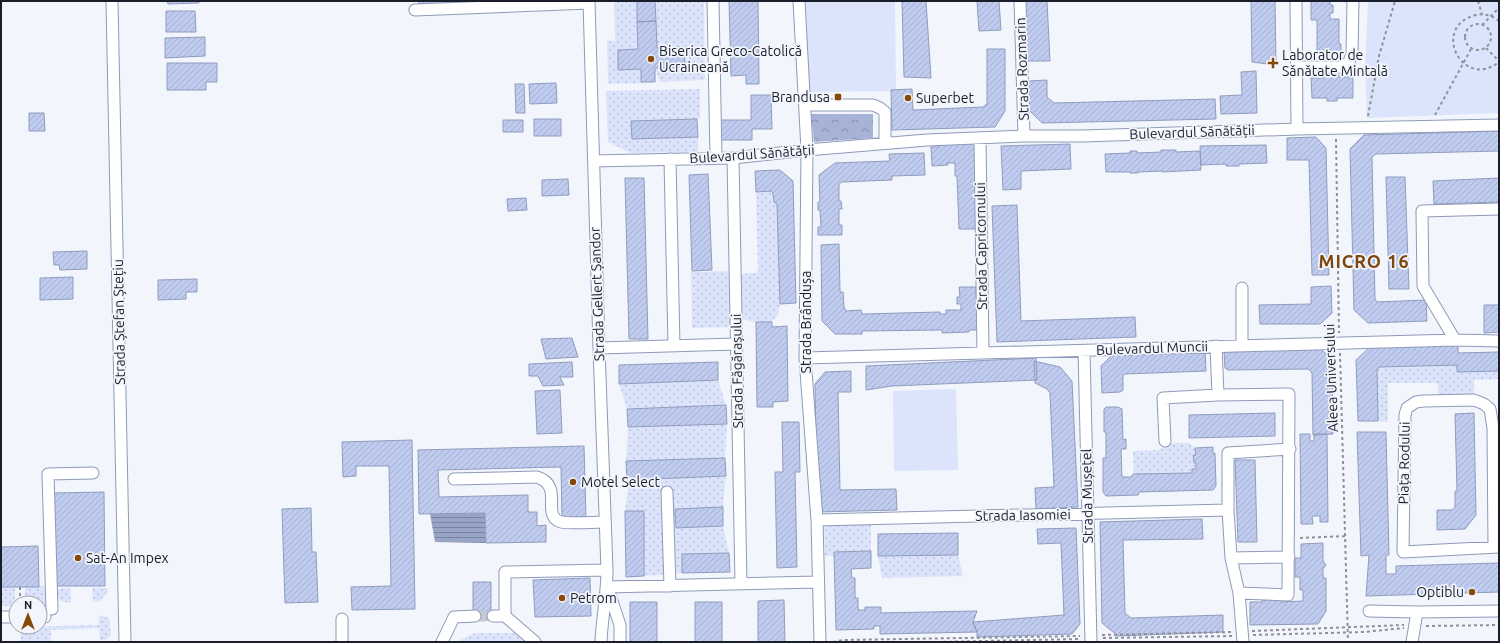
<svg xmlns="http://www.w3.org/2000/svg" width="1500" height="643" font-family="Ubuntu,sans-serif">
<style>
.grass{fill:url(#grass-dots)}
.forest{fill:url(#forest-crowns)}
.park{fill:#dbe4fb}
.water{fill:url(#water-rules)}
.building{fill:url(#building-hatch);stroke:#909cbd}
.lines{fill:none;stroke-linecap:round;stroke-linejoin:round}
.minor-tunnel{stroke:#c7cad2;stroke-width:11;stroke-dasharray:11 5.5;stroke-linecap:butt}
.minor-casing{stroke:#8e9aba;stroke-width:13}
.path{stroke:#8d9099;stroke-width:2;stroke-dasharray:3 3;stroke-linecap:butt}
.minor{stroke:#fff;stroke-width:11}
.poi-dot{fill:#864a06;stroke:#f2f5fc;stroke-width:1.5}
.labels{text-anchor:middle;stroke-width:3.5;stroke-linejoin:round;paint-order:stroke}
.poi-label{font-size:14px;fill:#1a1e2a;stroke:#f2f5fc;text-anchor:start}
.street-label{font-size:14px;fill:#1a1e2a;stroke:#f2f5fc}
.district-label{font-size:18px;font-weight:bold;letter-spacing:1px;fill:#7d460d;stroke:#f2f5fc}
</style>
<defs>
<pattern id="grass-dots" width="8" height="8" patternUnits="userSpaceOnUse"><rect width="8" height="8" fill="#dbe4fb"/><path d="M2 2h.1M6 6h.1" fill="none" stroke="#bbc3d7" stroke-width="1.8" stroke-linecap="round"/></pattern>
<pattern id="forest-crowns" width="20" height="18" patternUnits="userSpaceOnUse"><rect width="20" height="18" fill="#a7b3d6"/><path d="M2 6a3 3 0 1 1 6 0M12 15a3 3 0 1 1 6 0" fill="none" stroke="#8791ae"/></pattern>
<pattern id="water-rules" width="6" height="5" patternUnits="userSpaceOnUse"><rect width="6" height="5" fill="#97a4c6"/><path d="M0 2.5h6" fill="none" stroke="#7a85a1"/></pattern>
<pattern id="building-hatch" width="6" height="6" patternUnits="userSpaceOnUse"><rect width="6" height="6" fill="#bfccef"/><path d="M-1 1l2-2M0 6l6-6M5 7l2-2" fill="none" stroke="#a4afcd"/></pattern>
</defs>
<rect width="100%" height="100%" fill="#f2f5fc"/>
<path class="grass" d="M614 1H637L638 49 618 50V70L641 69V82L645 83 608 84 607 41H615Z
M655 1H704L705 80 660 82 655 68 685 67 684 47 657 48Z
M700 89V119L631 121 632 139 698 137V152L631 153 608 142 606 91Z
M771 191 773 193 774 202 777 204 780 304 778 314 772 322H756L742 319 741 274 758 273 756 192Z
M731 271 732 327 692 328 691 272Z
M1457 365 1458 372 1499 371V379L1474 380V400H1439L1438 383H1388V422L1378 421 1377 370 1379 367Z
M718 380 726 405 627 409 619 384Z
M727 424 725 458 626 461 628 427Z
M1171 443H1189L1195 448 1196 455H1193L1194 463H1196V469L1192 473 1134 474 1133 451 1159 450Z
M726 476 723 507 675 509 676 527 723 526 729 553 682 554V573L644 576V511H625L629 480Z
M871 518V551L834 552V556H825L824 519Z
M958 555 963 576 882 578 878 556Z
M48 586V606H40V603H25V587Z
M1 587H15V606H1Z
M70 588 71 603 61 601 56 595 54 589Z
M92 588H107L108 592 100 601 93 602Z
M99 615 109 618 111 636 105 640H100L99 628 51 630V642H21L20 627 99 625Z
M475 633H516L527 642H456Z"/>
<path class="forest" d="M811 114H873V138L814 142Z"/>
<path class="park" d="M804 1H895L896 91 808 92Z
M1368 1H1499V113L1367 118 1365 69Z
M956 389 958 470 894 471 893 391Z"/>
<path class="water" d="M485 513 486 543 435 542 430 514Z"/>
<path class="building" d="M167 1H199V3L168 4Z
M419 1H461V7L419 8Z
M637 1H655L656 21 637 22Z
M729 1H758L759 84H746V75L731 76Z
M902 1H926L931 78 904 77Z
M977 1H999L1001 30 979 31Z
M1025 1H1047L1050 61H1027Z
M1251 1H1275L1276 65 1252 62Z
M1311 1H1330V5H1333V13H1330V19H1339V44H1341V54H1317V20H1311Z
M166 11H195L196 32H166Z
M656 21 657 48 684 47 685 67 655 68V82H641V69L618 70V50L638 49 637 22Z
M205 37V56L165 58V38Z
M987 49H1005V111L995 127 892 130 891 90 912 89 913 110 983 107 987 104Z
M167 63H217V82H206V90H167Z
M1256 71 1257 113 1221 114 1220 96 1242 95 1241 72Z
M1324 75H1339V77H1353V98H1337V101H1327V98H1312L1311 78H1324Z
M1047 80V97L1054 103 1215 99 1216 119 1042 123 1029 110V81Z
M556 83 557 103 530 104 529 84Z
M515 84H524L525 113H516Z
M751 95H771L772 129H752V140H719V120H751Z
M29 113H44L45 131H29Z
M534 119H561V136H534Z
M697 119 698 137 632 139 631 121Z
M503 120H523V132H503Z
M1499 131V151L1376 154 1372 157 1375 299 1377 302 1426 300 1427 321 1368 323 1354 310 1350 149 1364 135Z
M1316 137 1326 148 1329 275H1312L1309 160H1287V138Z
M975 143 977 229H959L957 176H955V163H947L948 165 932 166 931 147H939V144Z
M1070 144 1071 169 1021 171V189L1003 190 1001 146Z
M1266 145 1267 163 1239 164V166H1226V164L1201 165 1200 146Z
M1161 150H1176V152L1200 151 1201 170 1162 172V171L1138 172V173H1130V172H1106L1105 154 1130 153V151H1137V153L1161 152Z
M924 153 925 175 892 176V180L841 182 839 185V201H841L842 209H839V225H842V235H818V227H821L820 210H818V202H820L819 175 835 163 890 161 889 154Z
M780 170 793 181 796 303 780 304 777 204 774 202 773 193 771 191 756 192 755 171Z
M708 174 712 270 692 271 689 175Z
M1386 177H1405L1409 289H1389Z
M625 178H644L648 339H629Z
M1499 178V202L1434 204 1433 181Z
M568 179 569 195 542 196V180Z
M526 198 527 210 508 211 507 199Z
M1017 205 1021 321 1135 317 1136 337 997 342 992 206Z
M839 244 840 292H843L844 307 846 311 861 310 862 314 940 312V314H946V310H961V304H957V297H960L959 287H976V296H979V330H969V332L942 333V330L862 331V334H835L822 321 821 245Z
M87 251V269L60 270 59 265H54L53 252Z
M73 277V299L40 300V278Z
M197 279V292H186V299L158 300V280Z
M1331 286 1332 313 1320 324H1260L1259 305 1311 304V287Z
M1484 305H1499V332L1484 333Z
M756 322H772V327L787 326 788 401 773 402V407H757Z
M572 338 578 357 546 359 541 339Z
M1458 345V353L1499 352V371L1457 372V365L1379 367 1377 370 1378 421H1358L1356 360 1370 347Z
M1318 347 1332 359 1333 434 1313 435 1312 373 1308 369 1228 370 1225 368 1224 352Z
M1205 350 1206 371 1125 374 1123 375V390L1120 392 1102 393 1101 366 1114 353Z
M1036 358 1037 380 892 386 866 390V366Z
M1034 361 1060 367 1072 381 1078 507 1036 509 1035 488 1054 487 1050 393 1047 389 1035 383Z
M572 362 573 377H560L564 385 543 386 538 376H529V364Z
M718 362V380L619 384V365Z
M851 371V392H838L840 490 896 489 897 510 817 512 815 384 825 372Z
M560 390 562 433 537 434 535 391Z
M726 405 727 424 628 427 627 409Z
M1106 407H1118L1122 409 1123 440 1126 439V449H1121L1122 477H1132V475L1134 474 1192 473V469H1196V463H1194L1193 455H1196L1195 448 1213 447V453H1215L1216 486 1213 490 1139 492 1138 495 1106 496 1103 492V458H1106V432H1104V409Z
M1275 413V436L1189 438V415Z
M1474 413 1476 515 1465 529 1437 530V510H1452L1455 507V491H1457L1455 414Z
M782 422H799L800 472H795L797 567 777 568 775 472H783Z
M1357 432H1386L1389 555H1386V574H1396V566L1499 563V592L1366 596 1369 555 1361 556Z
M1300 434H1310V441H1314V434H1327L1328 522H1320V516H1312L1313 524H1301Z
M412 440 415 609 352 610 351 587 391 586 389 466H356V476L343 477 342 442Z
M584 446 586 518 562 519 561 467 438 470 439 497 528 495V512H537V526L546 525V542L486 543 485 513 419 514 418 450Z
M725 458 726 476 627 480 626 461Z
M1235 460H1255L1257 542H1238Z
M104 492 105 586H54L52 493Z
M723 507V526L676 528 675 509Z
M311 508 312 552H316L318 602 285 603 282 509Z
M625 511H644V576L626 577Z
M1202 519 1203 539 1123 540 1125 613 1131 618 1223 615V632L1118 636 1102 623 1100 522Z
M1076 528 1080 624 1072 634 977 637V632L973 622 1064 615 1061 543 1038 544 1037 529Z
M958 533V555L878 556V534Z
M1323 543V561L1326 565 1323 569V578H1326V611L1318 624 1250 625V602H1262V600L1281 599V602L1303 601V590H1300V577H1295V558H1301V544Z
M38 546 39 587H1V547Z
M871 551V568L851 569 852 578H855V598H858V610H865V607H881V613L977 611 973 622 977 632 880 634V626H874V629L836 630 834 552Z
M729 553 730 572 682 573V554Z
M590 578 591 616 535 617 533 580Z
M473 582H491V620H473Z
M784 600 785 642H758V601Z
M630 602H657V642H630Z
M695 602H722V642H695Z"/>
<g class="lines">
<path class="minor-tunnel" d="M475 616H493"/>
<g class="minor-casing">
<path id="minor" d="M112 1 125 642
M589 1 599 348 607 570C607 594 602 618 601 642
M713 1 716 158
M799 1 807 150 805 358 817 520 820 642
M1020 1 1024 136
M1296 1 1297 129
M415 10 589 3
M1296 67H1341L1349 62 1352 53 1353 1
M805 105H873L880 108 885 112V143
M980 139 983 353
M733 158 741 584
M670 159 674 346
M594 161 733 158 807 150 927 140 1024 136H1083L1297 129 1499 125
M1242 288V346
M1455 340 1423 286 1422 211 1499 209
M1216 346 1218 395 1289 394 1288 595 1239 593
M599 348 736 344
M1084 351 1091 642
M805 358 1455 340 1499 341
M1165 441 1163 398 1218 395
M454 479 537 477C565 486 540 516 561 522 571 524 594 522 605 522
M667 492 670 586
M817 520 1228 510
M1494 547 1493 428 1490 409 1484 404 1474 400 1424 401 1416 402 1407 408 1405 415 1403 552 1499 547
M1231 558 1289 557
M607 587 817 582
M608 589 620 625V642
M52 609 48 474 93 473
M1369 611 1417 612
M493 616H505L535 642
M505 616V572L607 570
M1 617H16
M40 617H45
M342 619V642
M442 642 454 617 475 616
M1243 642 1239 593 1231 558 1228 510V453L1290 449
M1412 642 1417 612 1499 611"/>
</g>
<path class="path" d="M1478 1 1482 14
M1499 21C1493 16 1484 13 1476 15 1430 26 1462 91 1499 62
M1465 37a13 13 0 1 1 26 0a13 13 0 1 1-26 0Z
M1482 25 1499 8
M1486 48 1499 61
M1435 115 1471 49
M1368 116 1379 56 1395 1
M1336 139 1339 333
M1340 353 1348 642
M1300 538 1345 536
M20 587V603
M1426 626 1499 625
M1252 631 1404 625
M1102 635 1232 632
M1253 635 1364 632 1404 628
M1103 638 1232 636
M833 642 843 640 1080 636
M937 642 1080 639"/>
<use href="#minor" class="minor"/>
</g>
<g class="poi-dot">
<circle cx="651" cy="59" r="4"/>
<path d="M1271 57h4v4h4v4h-4v4h-4v-4h-4v-4h4z"/>
<rect x="834" y="93" width="8" height="8" rx="2"/>
<circle cx="908" cy="98" r="4"/>
<circle cx="573" cy="482" r="4"/>
<circle cx="78" cy="558" r="4"/>
<circle cx="1472" cy="592" r="4"/>
<circle cx="562" cy="598" r="4"/>
</g>
<g class="labels">
<g class="poi-label">
<text x="659" y="56">Biserica Greco-Catolică<tspan x="659" dy="16">Ucraineană</tspan></text>
<text x="1282" y="60">Laborator de<tspan x="1282" dy="16">Sănătate Mintală</tspan></text>
<text x="830" y="102" text-anchor="end">Brandusa</text>
<text x="916" y="103">Superbet</text>
<text x="581" y="487">Motel Select</text>
<text x="86" y="563">Sat-An Impex</text>
<text x="1464" y="597" text-anchor="end">Optiblu</text>
<text x="570" y="603">Petrom</text>
</g>
<g class="street-label">
<text transform="translate(1022 69) rotate(-92)" y="5">Strada Rozmarin</text>
<text transform="translate(1192 132) rotate(-2)" y="5">Bulevardul Sănătății</text>
<text transform="translate(752 154) rotate(-4)" y="5">Bulevardul Sănătății</text>
<text transform="translate(981 246) rotate(-91)" y="5">Strada Capricornului</text>
<text transform="translate(597 294) rotate(-92)" y="5">Strada Gellert Șandor</text>
<text transform="translate(119 322) rotate(-91)" y="5">Strada Ștefan Ștețiu</text>
<text transform="translate(806 322) rotate(-90)" y="5">Strada Brândușa</text>
<text transform="translate(1152 348) rotate(-2)" y="5">Bulevardul Muncii</text>
<text transform="translate(737 371) rotate(-91)" y="5">Strada Făgărașului</text>
<text transform="translate(1331 378) rotate(-92)" y="5">Aleea Universului</text>
<text transform="translate(1404 463) rotate(-89)" y="5">Piața Rodului</text>
<text transform="translate(1087 496) rotate(-91)" y="5">Strada Mușețel</text>
<text transform="translate(1023 515) rotate(-1)" y="5">Strada Iasomiei</text>
</g>
<g class="district-label">
<text x="1364" y="268">MICRO 16</text>
</g>
</g>
<rect width="1500" height="643" fill="none" stroke="#1a1e2a" stroke-width="4"/>
<g transform="translate(28 615)"><circle r="19" fill="#f2f5fc" stroke="#9c9fa8"/>
<path d="M0-3L7 15L0 10L-7 15Z" fill="#864a06"/>
<text y="-6" font-size="11" font-weight="bold" text-anchor="middle" fill="#1a1e2a">N</text>
</g>
</svg>
